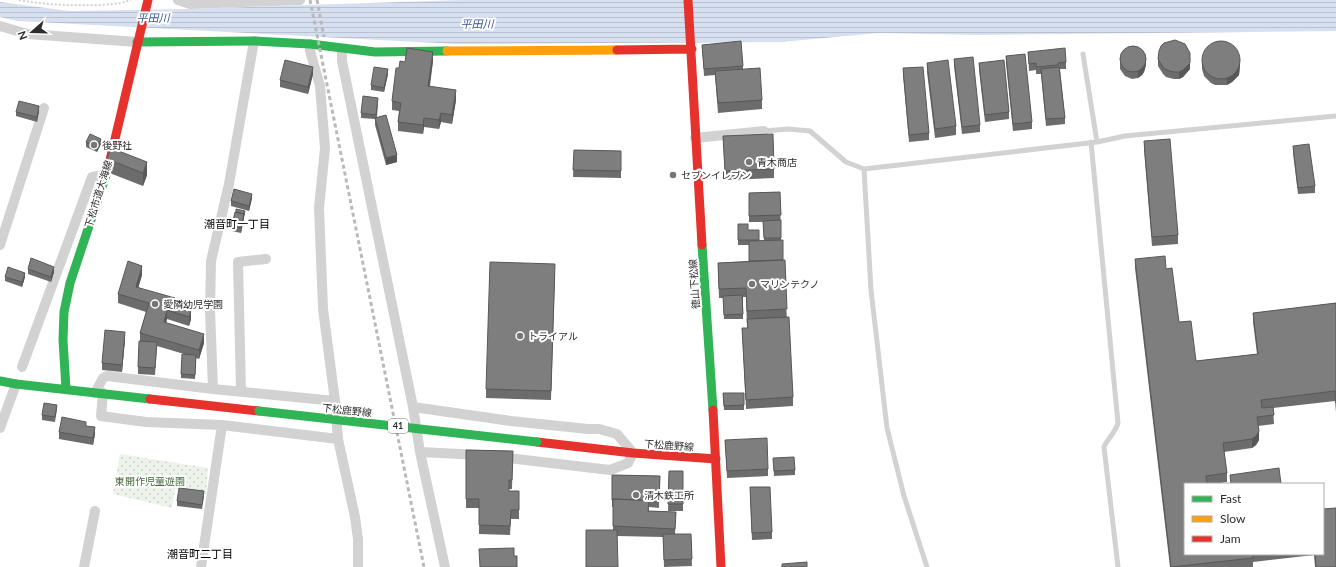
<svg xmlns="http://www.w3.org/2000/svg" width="1336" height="567" font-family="Lato,'Noto Sans JP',sans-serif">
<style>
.park{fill:url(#park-dots)}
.water{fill:url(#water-rules)}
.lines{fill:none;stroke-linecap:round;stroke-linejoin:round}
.path{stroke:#d2d2d2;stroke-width:2;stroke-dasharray:2 2;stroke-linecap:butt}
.lane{stroke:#d2d2d2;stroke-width:5}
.street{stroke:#d2d2d2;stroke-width:10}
.fast{stroke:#30b455;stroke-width:9}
.slow{stroke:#ff9f0a;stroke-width:9}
.jam{stroke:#e5322d;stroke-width:9}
.rail{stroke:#b9b9b9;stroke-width:3;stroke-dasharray:4 3;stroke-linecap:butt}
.fast-bridge{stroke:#30b455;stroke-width:9}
.wall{fill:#6c6c6c}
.shaded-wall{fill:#585858}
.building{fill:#7e7e7e;stroke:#585858}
.poi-dot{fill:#767676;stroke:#fff;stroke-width:1.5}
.labels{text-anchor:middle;stroke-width:4;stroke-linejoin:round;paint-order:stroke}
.shield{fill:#fff;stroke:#6c6c6c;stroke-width:1}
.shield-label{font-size:9px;font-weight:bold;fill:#2d2d2d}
.poi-label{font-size:10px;fill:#2d2d2d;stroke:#fff;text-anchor:start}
.street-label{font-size:10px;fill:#2d2d2d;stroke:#fff}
.park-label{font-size:10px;fill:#44683b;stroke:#fff}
.water-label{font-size:11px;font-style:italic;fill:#3b588e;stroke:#fff}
.neighbourhood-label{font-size:11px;fill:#000;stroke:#fff}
</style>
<defs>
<pattern id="park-dots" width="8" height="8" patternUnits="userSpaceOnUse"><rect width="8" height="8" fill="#edf3eb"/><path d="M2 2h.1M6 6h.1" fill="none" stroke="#ccd1ca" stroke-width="1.8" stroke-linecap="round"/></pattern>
<pattern id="water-rules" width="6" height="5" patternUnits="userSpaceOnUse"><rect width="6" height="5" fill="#d7e0f1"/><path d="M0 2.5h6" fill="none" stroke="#b9c0cf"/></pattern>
</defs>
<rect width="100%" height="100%" fill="#fff"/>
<path class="park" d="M120 454 208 468 206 494 175 489 172 508 113 494Z"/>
<path class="water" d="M461 0H1336V31L977 35 878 33 782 42 456 44 17 21 0 17V2L69 11 187 9Z"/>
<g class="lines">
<path class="path" d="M19 0C46 5 73 6 101 5 111 4 121 4 131 0"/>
<path class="lane" d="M1083 54 1097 142
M764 131 788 129 810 131 846 162 864 169 1097 142 1125 136 1336 116
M1091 142 1118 423C1115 433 1108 438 1104 447L1118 567
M864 169 871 290 887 428 904 496 927 567"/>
<path class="street" d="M178 0 190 4 300 0
M0 26 28 34 137 42
M310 44V51L320 86 325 148 319 208 323 309 335 401 338 439 355 517 358 539V567
M342 49V61L413 407 420 452 445 567
M695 138 764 131
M0 245 44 108
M22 367 92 177 106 175
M213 389 210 310 211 261 229 184 254 41
M241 391 238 262 266 259
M95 393 103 378 107 376 213 389 335 401
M103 393 101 416 146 422 222 425 338 439
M413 407 511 421 588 429H599L617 434 633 453 628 463 610 470 500 457
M0 428 16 384
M420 452 479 455
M84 567 95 511
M201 567 222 425"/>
<path class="fast" d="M137 42 254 41 310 44 375 52 447 51
M702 245 713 410
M0 381 16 384 150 399
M66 389 63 340 64 312 70 283 106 175 110 160"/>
<path class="slow" d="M447 51 617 50"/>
<path class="jam" d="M688 0 702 245
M617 50 692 49
M110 160 148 0
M150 399 259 411
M713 410 721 567
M537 442 633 453 716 459"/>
<path class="rail" d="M310 0 424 567
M317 0 324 37"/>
<path class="fast-bridge" d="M259 411 537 442"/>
</g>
<path class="wall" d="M702 45 743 66V69L762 100V109L718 113 715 75 704 76Z
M1028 52 1066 62V69H1060L1065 118V124L1046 126 1041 74H1036V70L1029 71Z
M1190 53V69L1183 77 1179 79H1174L1166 77 1163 74 1158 66V59Z
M1006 56 1032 122V129L1013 131 1006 63Z
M1120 58 1146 65 1144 72 1142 75 1138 78 1132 79 1125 76 1120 69Z
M954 59 980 125V132L962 134 954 66Z
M433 61 430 86 456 100 452 124 441 122 439 129 424 127 423 134 398 131V122L399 111 392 110V101L399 68 405 62Z
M1202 62 1240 65 1239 75 1232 82 1227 85H1215L1211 83 1204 76 1202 69Z
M927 63 956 126V135L935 138 927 72Z
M979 63 1009 112V119L985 122 979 70Z
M903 68 929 133V140L909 142 903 75Z
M313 74 308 94 280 87V80Z
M388 74 384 92 371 90V85Z
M378 103 377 117 397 162 386 165 375 125V119L361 118V113Z
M39 111 37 122 16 116V112Z
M723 136 774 169V178L725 180Z
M1144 141 1178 235V244L1152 246 1144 150Z
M86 142 101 144 97 152 86 147Z
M1293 146 1315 186V193L1298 194 1293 153Z
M111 148 147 175 143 186 107 172V159Z
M574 150 621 151V178L573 177Z
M780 192 781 240 793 397V406L746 409 742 328H747L746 297H743V319H724L723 298H719L718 263 749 261V245H738V224L748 230H759V241H764L763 222H749V193Z
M252 198 249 211 231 206V201Z
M245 213 244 218V217L241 233 232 231V226Z
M1135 259 1166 269 1179 322 1196 361 1257 354 1253 322V313L1336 303V412L1335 401 1273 408 1274 424 1258 426 1259 440 1256 445 1252 448 1224 452 1227 473V482L1214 484H1185V554H1323L1336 567H1315L1314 555 1253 562V567H1170L1135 268Z
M28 269 54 272 51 282 28 274Z
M555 274 551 400 486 398V389Z
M142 275 138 287 175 305 191 310V319L189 326 167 319 166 323 204 343 199 359 196 358 195 379 181 378V374L184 354 157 346 155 375 138 374V367L140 341V333L146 312 118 303V294Z
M5 277H25L22 287 5 281Z
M125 339 122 372 102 370V363Z
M723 393H744V410H724Z
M57 409 55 422 42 420V415Z
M59 432 95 434 93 445 59 439Z
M725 440 768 469V476L727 478Z
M466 450 513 451 512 489H509V491H519V519H511L510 535 479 534V508H466Z
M773 458 795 470V475L774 476Z
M669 471H683V511H668Z
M612 475 660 476 659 508 649 507V511L676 512 675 534H691L692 566 664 567 663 537 617 536 613 530V507H612Z
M750 494 772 532V539L752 540Z
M204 496 202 509 177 506V501Z"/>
<path class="shaded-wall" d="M433 52V61L428 95V86Z
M1146 58V65L1144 72 1142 75 1138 78V71Z
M1240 58V65L1239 75 1232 82 1227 85V78Z
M1190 63V69L1183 77 1179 79V72Z
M313 67V74L308 94V87Z
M388 69V74L384 92V88Z
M456 90V100L452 124V115Z
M39 106V111L37 122V117Z
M441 113V122L439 129V120Z
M424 118V127L423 134V125Z
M101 139V144L97 152V147Z
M397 155V162L386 165V158Z
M147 162V175L143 186V173Z
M252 194V198L249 211V206Z
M244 214V218L241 233V228Z
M142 266V275L136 296V287Z
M54 267V272L51 282V277Z
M25 273V277L22 287V282Z
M167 310V319L164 331V322Z
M191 310V319L189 326V317Z
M125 332V339L122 372V365Z
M204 334V343L199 359V350Z
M95 427V434L93 445V438Z
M1259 431V440L1256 445 1252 448V439Z"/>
<path class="building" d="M1175 40 1185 44 1190 53V63L1183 70 1179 72H1174L1166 70 1163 67 1158 59 1159 51 1161 46 1164 43Z
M1202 60a19 19 0 1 1 38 0a19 19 0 1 1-38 0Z
M741 41 743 66 704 69 702 45Z
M1120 59a13 13 0 1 1 26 0a13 13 0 1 1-26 0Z
M407 48 433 52 428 86 456 90 452 115 441 113 439 120 424 118 423 125 398 122 401 103 392 101 396 68H399L400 61 405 62Z
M1065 48 1066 62 1058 63V65L1036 67V63L1029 64 1028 52Z
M1025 54 1032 122 1013 124 1006 56Z
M973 57 980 125 962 127 954 59Z
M285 60 313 67 308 87 280 80Z
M948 60 956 126 935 129 927 63Z
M1004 60 1009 112 985 115 979 63Z
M374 67 388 69 384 88 371 85Z
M923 67 929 133 909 135 903 68Z
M1059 67 1065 118 1046 119 1041 69Z
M760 68 762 100 718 103 715 71Z
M363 96 378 98 376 115 361 113Z
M19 101 39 106 37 117 16 112Z
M386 115 397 155 386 158 375 118Z
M90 134 101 139 97 147 86 142Z
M773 134 774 169 725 171 723 136Z
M1170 139 1178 235 1152 237 1144 141Z
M1309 144 1315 186 1298 188 1293 146Z
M111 148 147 162 143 173 107 159Z
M574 150 621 151V171L573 170Z
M234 189 252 194 249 206 231 201Z
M780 192 781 215 749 216V193Z
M236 209 245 211 244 215H243L244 214 236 212Z
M235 212 244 214 241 228 232 226Z
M781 220V238H764L763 221Z
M738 224H748V230H759V240H738Z
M783 240V260L749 261V241Z
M1165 256 1166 269 1172 268 1179 322 1191 321 1196 361 1258 354 1253 313 1336 303V403L1335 391 1261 400 1262 408 1273 407 1274 415 1257 417 1259 431 1256 436 1252 439 1223 443 1227 473 1206 476 1207 484H1185V554H1252L1253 558 1171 567 1135 259Z
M31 258 54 267 51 277 28 269Z
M785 260 787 309 747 311 746 288 719 289 718 263Z
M128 261 142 266 136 287 175 298 173 305 191 310 189 317 167 310 164 322 204 334 199 350 140 333 149 303 118 294Z
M490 262 555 264 551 391 486 389Z
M8 267 25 273 22 282 5 277Z
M742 295 743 314 724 315 723 296Z
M789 317 793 397 746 400 742 328H748L747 319Z
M105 330 125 332 122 365 102 363Z
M139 341 157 342 155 368 138 367Z
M182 354 196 355 195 375 181 374Z
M723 393H744V405L724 406Z
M44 403 57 405 55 417 42 415Z
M62 417 86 422V426L95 427 93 438 59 432Z
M767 438 768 469 727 471 725 440Z
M466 450 513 451 512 480H509V491H519V510H511L510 526 479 525V499H466Z
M794 457 795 470 774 471 773 458Z
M1279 468 1281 484H1231L1230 475Z
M669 471H683V504H668Z
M612 475 660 476 659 501 613 499V500H612Z
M750 487H770L772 532 752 533Z
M179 488 204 491 202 505 177 501Z
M613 499 649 500 648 511 676 512 675 529 613 526Z
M1336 508V567H1316L1315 554H1323V509Z
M586 530H617L618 567H586Z
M663 534H691L692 559 664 560Z
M514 548V556H517V567H480L479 549Z
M807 562V567H782V564Z"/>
<g class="poi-dot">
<circle cx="94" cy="145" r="4"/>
<circle cx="749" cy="162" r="4"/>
<circle cx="673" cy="175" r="4"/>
<circle cx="752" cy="284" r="4"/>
<circle cx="155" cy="304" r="4"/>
<circle cx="520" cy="336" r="4"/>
<circle cx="636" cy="495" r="4"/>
</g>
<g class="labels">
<rect class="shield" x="388" y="419" width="20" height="14" rx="3"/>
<g class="shield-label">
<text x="398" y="429">41</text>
</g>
<g class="poi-label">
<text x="102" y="149">後野社</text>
<text x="757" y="166">青木商店</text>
<text x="681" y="179">セブンイレブン</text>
<text x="760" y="288">マリンテクノ</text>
<text x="163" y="308">愛隣幼児学園</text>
<text x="528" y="340">トライアル</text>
<text x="644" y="499">清木鉄工所</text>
</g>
<g class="street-label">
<text transform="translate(98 194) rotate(-73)" y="4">下松市道大海線</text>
<text transform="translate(694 284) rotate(-94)" y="4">徳山下松線</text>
<text transform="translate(347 410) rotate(6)" y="4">下松鹿野線</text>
<text transform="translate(669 445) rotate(4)" y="4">下松鹿野線</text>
</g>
<g class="park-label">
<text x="150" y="485">東開作児童遊園</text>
</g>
<g class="water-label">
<text x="153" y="22">平田川</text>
<text x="477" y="28">平田川</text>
</g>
<g class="neighbourhood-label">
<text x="237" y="228">潮音町一丁目</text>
<text x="200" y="558">潮音町二丁目</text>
</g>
</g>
<rect x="1184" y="483" width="140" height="72" fill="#ffffff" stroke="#ababab"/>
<rect x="1192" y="496" width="20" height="6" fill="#30b455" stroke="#ababab"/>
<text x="1220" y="503" font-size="12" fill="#2d2d2d">Fast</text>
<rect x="1192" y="516" width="20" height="6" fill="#ff9f0a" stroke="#ababab"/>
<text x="1220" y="523" font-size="12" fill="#2d2d2d">Slow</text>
<rect x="1192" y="536" width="20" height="6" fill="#e5322d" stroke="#ababab"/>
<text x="1220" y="543" font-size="12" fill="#2d2d2d">Jam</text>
<g transform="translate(32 32) rotate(250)" stroke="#ffffff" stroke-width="3" paint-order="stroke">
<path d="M0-3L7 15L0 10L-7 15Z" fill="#2d2d2d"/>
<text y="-6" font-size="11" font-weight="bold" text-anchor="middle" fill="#2d2d2d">N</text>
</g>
</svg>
